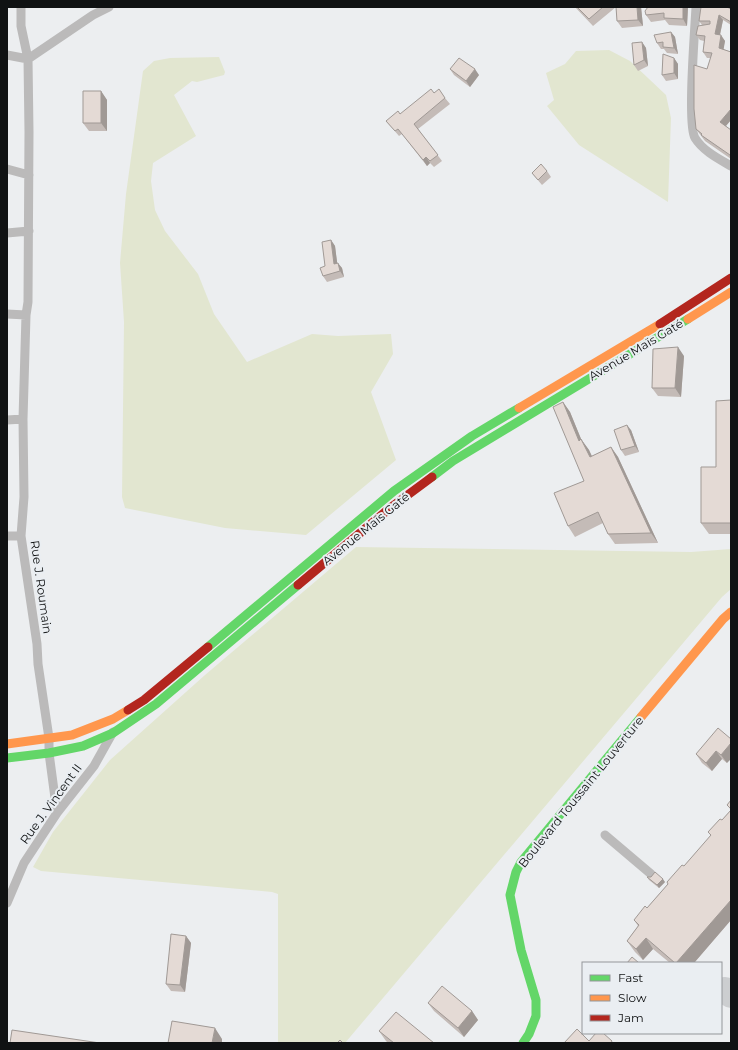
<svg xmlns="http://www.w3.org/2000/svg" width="738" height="1050" font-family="Montserrat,sans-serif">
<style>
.green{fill:#e2e6d0}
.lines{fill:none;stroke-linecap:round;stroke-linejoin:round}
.taxiway{stroke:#ccced0;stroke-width:26}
.street{stroke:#bbbaba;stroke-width:9}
.fast{stroke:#63d668;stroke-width:9}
.slow{stroke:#ff974d;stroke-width:9}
.jam{stroke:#b3261e;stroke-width:9}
.wall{fill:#c4bbb7}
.shaded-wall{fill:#a09995}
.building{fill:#e4dad5;stroke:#a09995}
.labels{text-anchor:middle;stroke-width:4;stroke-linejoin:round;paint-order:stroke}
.street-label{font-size:12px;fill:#101213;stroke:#eaeef2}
</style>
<rect width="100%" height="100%" fill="#eceef0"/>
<path class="green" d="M609 50 630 61 666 95 671 118 668 202 579 145 547 106 554 100 546 73 565 64 576 51Z
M219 57 225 72 224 75 197 82 192 81 174 95 196 136 153 163 151 181 155 210 165 231 198 274 214 314 247 362 312 334 338 336 391 334 393 354 371 392 396 460 306 535 225 528 125 508 122 497 124 322 120 263 126 194 143 71 154 61 170 58Z
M356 547 691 552 731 549V589L722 597 345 1043H278V894L272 892 41 871 33 867 53 832 110 760 205 675Z"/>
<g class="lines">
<path class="taxiway" d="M725 990 731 995"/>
<path class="street" d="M21 7V26L28 59 29 132 28 302 26 315 23 419 24 497 21 536 37 644 38 664 49 738V753L57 813
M696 7C695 28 687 125 695 138 703 151 719 159 731 166
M7 55 28 59 93 15 109 7
M7 169 29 175
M7 233 29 231
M7 314 26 315
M7 420 23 419
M7 536H21
M605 835 651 874
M7 903 24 863 57 813 94 766 113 732"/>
<path class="fast" d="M432 477 453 461 688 319
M208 647 394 491 472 436 519 408
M7 758 49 753 83 746 113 733 156 704 298 585
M523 1043 529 1034 536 1016V1000L521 950 510 895 516 872 521 862 641 717"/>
<path class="slow" d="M688 319 731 292
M519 408 660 324
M641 717 723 619 731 612
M7 744 72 735 113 719 128 710"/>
<path class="jam" d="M660 324 731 278
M298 585 390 508 432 477
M128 710 144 700 208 647"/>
</g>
<path class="wall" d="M575 7H616L593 26Z
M616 7H641L643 26 622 28 617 21Z
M648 7H688L687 26 669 25 665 20 651 22 646 15Z
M699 7H727L731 9V25L723 20 720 35 725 41 723 49 731 52V120L726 126 731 130V159L705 141 696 129 707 69 711 58H707L703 52 704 41 700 40 696 35 702 25 699 21 701 9Z
M671 32 675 37 678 54 667 53 664 49H661L657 43Z
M642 42 646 48 648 66 638 71 634 65Z
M674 58 678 64V79L666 81 662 75Z
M450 69 479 75 470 87 454 75Z
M101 91 107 100V131H89L83 123Z
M445 98 450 104 418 129 442 161 434 167 430 163 427 166 402 134 399 136 386 121 400 114Z
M547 171 551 177 542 185 532 173Z
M331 240 335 246 337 263 342 268 344 277 327 282 323 276Z
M684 356 681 397 658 396 652 388Z
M731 400V534H709L701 523 716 467Z
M563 402 570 412 581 439 589 450 592 456 611 447 618 457 658 543 615 544 608 534 603 523 575 537 568 526 584 481Z
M631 430 639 452 625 456 621 450Z
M731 739 727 763 722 759 712 771 702 763 696 754Z
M731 800V920L694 963H670L653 949 643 960 635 952 627 941 638 926 634 920 647 908 668 884 667 882 684 866 711 836 708 832 722 820 731 810 727 805Z
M647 877 665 882 659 888 649 880Z
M186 936 191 943 185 992 171 991 166 984Z
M428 1003 472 1011 478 1020 464 1037 434 1011Z
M379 1031 434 1043H388L386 1041Z"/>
<path class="shaded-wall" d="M637 7H641L643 26 638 20Z
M683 7H688L687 26 683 19Z
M719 15 723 20 719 39 715 34Z
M671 32 675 37 678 54 674 48Z
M721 35 725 41 723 53 719 48Z
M642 42 646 48 648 66 644 60Z
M674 58 678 64V79L674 73Z
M475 69 479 75 470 87 466 81Z
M101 91 107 100V131L101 123Z
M731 109V120L724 128 720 122Z
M426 157 430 163 427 166 423 160Z
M331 240 335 246 338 269 334 264Z
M338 263 342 268 344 277 340 271Z
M678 347 684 356 681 397 675 388Z
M563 402 570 412 586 451 579 441Z
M627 425 631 430 639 452 635 446Z
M581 439 589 450 597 468 590 457Z
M611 447 618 457 658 543 651 533Z
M731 743V759L727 763 721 755Z
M716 751 722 759 712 771 706 763Z
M663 879 665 882 659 888 657 885Z
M731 900V920L694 963H676Z
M186 936 191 943 185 992 180 985Z
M646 938 653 949 643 960 636 949Z
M472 1011 478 1020 464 1037 458 1028Z
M215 1028 222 1039V1043H212Z"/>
<path class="building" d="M577 7H603L589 19Z
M616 7H637L638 20 617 21Z
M648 7H683V19L664 18V13L646 15 645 11Z
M701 7H727L731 9V22L719 15 715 34 721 35 719 48 731 52V109L720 122 731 130V157L730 155 701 135 702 134 696 129 694 109V65L707 69 712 53 703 52 705 36 696 35 698 26 710 24V21H699Z
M671 32 674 48 663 47V42L657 43 654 35Z
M642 42 644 60 634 65 632 43Z
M663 54 674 58V73L662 75Z
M459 58 475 69 466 81 450 69Z
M431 89 434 93 439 89 445 98 414 124 438 155 430 161 426 157 423 160 398 129 395 131 386 121 398 111 400 114Z
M83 91H101V123H83Z
M541 164 547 171 538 180 532 173Z
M331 240 334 264 338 263 340 271 323 276 320 268 325 266 322 242Z
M678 347 675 388H652L653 349Z
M731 400V523H701V467H716V401Z
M563 402 579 441 581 439 590 457 611 447 651 533 608 534 598 512 568 526 554 493 584 481 553 407Z
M627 425 635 446 621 450 614 430Z
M718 728 731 739V743L721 755 716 751 706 763 696 754Z
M731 800V809L727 805Z
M731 810V900L676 963H675L646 938 636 949 627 941 639 925 634 920 645 906 647 908 668 884 667 882 682 865 684 866 711 835 708 832 720 819 722 820Z
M655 872 663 879 657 885 647 877H651Z
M171 934 186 936 180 985 166 984Z
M632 957 639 963H627Z
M442 986 472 1011 458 1028 428 1003Z
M396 1012 434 1043H394L379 1031Z
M172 1021 215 1028 212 1043H168Z
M577 1029 589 1041 596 1033H603L612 1041 611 1043H564Z
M12 1030 100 1043H10Z
M340 1040 343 1043H337Z"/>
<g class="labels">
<g class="street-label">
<text transform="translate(636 350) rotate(-31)" y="4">Avenue Maïs Gaté</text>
<text transform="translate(366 529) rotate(-39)" y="4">Avenue Maïs Gaté</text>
<text transform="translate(41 587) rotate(82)" y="4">Rue J. Roumain</text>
<text transform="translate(581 792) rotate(-51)" y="4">Boulevard Toussaint Louverture</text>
<text transform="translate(51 804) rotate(-54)" y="4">Rue J. Vincent II</text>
</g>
</g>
<rect width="738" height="1050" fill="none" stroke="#101213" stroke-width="16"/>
<rect x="582" y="962" width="140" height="72" fill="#eaeef2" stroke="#939699"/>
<rect x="590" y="975" width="20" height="6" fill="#63d668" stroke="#939699"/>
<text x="618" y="982" font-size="12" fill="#101213">Fast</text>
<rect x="590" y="995" width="20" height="6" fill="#ff974d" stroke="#939699"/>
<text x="618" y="1002" font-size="12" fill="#101213">Slow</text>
<rect x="590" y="1015" width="20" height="6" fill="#b3261e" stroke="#939699"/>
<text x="618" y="1022" font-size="12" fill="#101213">Jam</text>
</svg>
